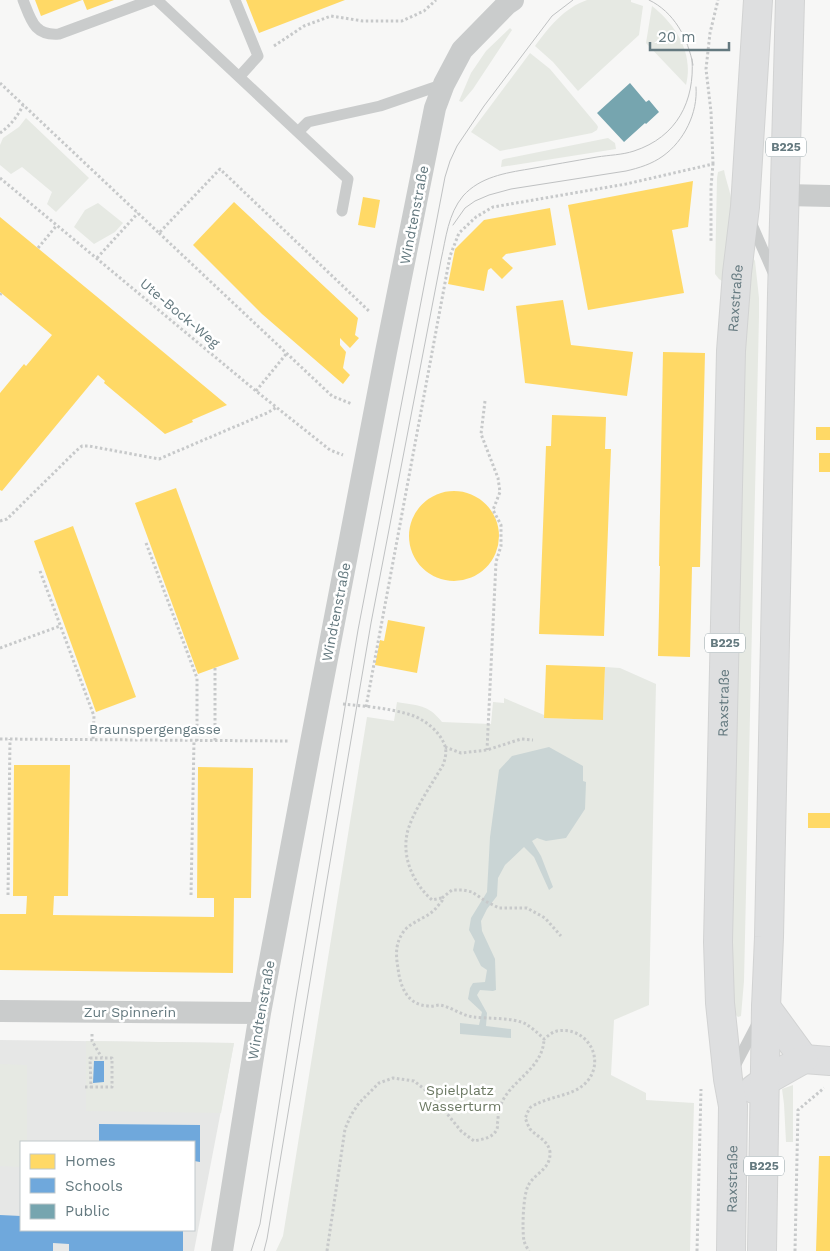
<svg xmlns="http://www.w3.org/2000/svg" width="830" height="1251" font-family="'Work Sans',sans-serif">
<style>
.built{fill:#e6e7e6;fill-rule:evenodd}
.green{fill:#e6e9e3}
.water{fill:#cad5d5}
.homes{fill:#ffd966}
.schools{fill:#6fa8dc}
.public{fill:#76a5af}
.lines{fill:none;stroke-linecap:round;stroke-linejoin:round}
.primary-casing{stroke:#d2d3d3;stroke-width:30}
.path{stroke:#c7c9ca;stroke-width:3;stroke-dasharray:2.5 2.5;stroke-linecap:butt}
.service{stroke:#cacccc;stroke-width:11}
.minor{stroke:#cacccc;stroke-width:22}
.primary{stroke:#dedfe0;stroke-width:28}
.tram{stroke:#bfc1c2;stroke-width:1}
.labels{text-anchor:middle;stroke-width:5;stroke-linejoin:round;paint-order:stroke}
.shield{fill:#fff;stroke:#92a1a5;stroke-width:1}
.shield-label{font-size:12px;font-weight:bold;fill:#64797f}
.street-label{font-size:14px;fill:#64797f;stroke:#fff}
.park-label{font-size:14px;fill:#6b7862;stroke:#fff}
</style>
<rect width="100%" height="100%" fill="#f7f7f6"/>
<path class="built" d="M0 1040 234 1043 194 1251H0ZM21 1142H194V1230H21Z"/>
<path class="green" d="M587 0H631V2L643 6 639 35 578 91 553 62 535 46C549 27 564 8 587 0Z
M652 6C676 25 694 53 686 85L646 43Z
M510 28 512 30 473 89 462 102 459 101 471 73 486 51Z
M530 53 550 69 597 125 598 127 597 130 592 133 500 151 471 132Z
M26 118 89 178 56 212 47 204 52 192 22 167 11 174 0 165V145L3 138 19 127Z
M608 138 615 143 616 149 501 167 502 160 504 159Z
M724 170C726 181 731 193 732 204L722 281 719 279 715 274 717 178 718 172Z
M98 203 123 223 115 232 94 244 74 227 85 210Z
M753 258 755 261 759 298V316L744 981 741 1016 738 1017 735 1014 731 962 746 311Z
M605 667 620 668 656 684 649 1005 614 1020 611 1075 646 1093V1100L694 1103 690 1251H276L283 1236 367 717 394 721 397 702C418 706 428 704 442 722L491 724 493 702 504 703V698L544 715V718L603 720Z
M86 1041 234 1043 221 1113 86 1111Z
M0 1064 27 1065V1142H21V1167L0 1166Z
M793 1085V1142H786L784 1104 782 1089Z"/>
<path class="water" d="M549 747 583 766V781L586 782 585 809 566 838 546 841 537 838 532 841 541 856 553 887 549 890 534 857 524 847 505 865 498 878 497 896 487 909 481 921 482 931 495 959 496 990 493 991 480 990 477 995 487 1013 486 1026 511 1029V1038L460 1034V1023L479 1025 482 1012 468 999 470 988 473 983 485 982 487 970 481 966 473 950 475 941 469 930 471 918 487 892 490 837 499 770 512 756Z"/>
<path class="homes" d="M35 0H82L41 16Z
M83 0H114L87 10Z
M246 0H345L259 33Z
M693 181 688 227 672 230 684 293 588 310 568 205Z
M363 197 380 200 375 228 358 225Z
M234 202 358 318 355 335 359 338 350 348 340 338V345L346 352 343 368 350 375 343 384 262 314 193 245Z
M550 208 556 245 506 254 502 258 513 268 502 279 491 268 488 270 484 291 448 284 455 249 484 220Z
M0 217 96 296 227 405 192 420 193 422 165 434 104 383 105 381 98 375 2 491 0 490V393L24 364 26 366 52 335 0 292Z
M563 300 571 345 633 352 627 396 525 383 516 306Z
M663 352 705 353 700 567H692L690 657 658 656 660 566H659Z
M552 415 606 417 605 449H611L604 636 539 634 546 446H551Z
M816 427H830V440H816Z
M819 453H830V472H819Z
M176 488 239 659 198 674 135 503Z
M409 536a45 45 0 1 1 90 0a45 45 0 1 1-90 0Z
M73 526 136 697 96 712 34 541Z
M388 620 425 627 417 673 375 665 380 640 384 641Z
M546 665 605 667 603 720 544 718Z
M14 765H70L68 896H54L53 915 214 917V898H197L198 767 253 768 251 898H234L233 973 0 970V914H26L27 896H13Z
M808 813H830V828H808Z
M819 1156H830V1251H816Z"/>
<path class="schools" d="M94 1061H104V1082L93 1083Z
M99 1124 200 1125V1162L194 1161V1142H99Z
M0 1215 21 1216V1230H183V1251H69V1244L53 1243V1251H0Z"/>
<path class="public" d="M630 83 646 102 649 100 659 112 646 124 645 123 624 142 597 113Z"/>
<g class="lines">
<g class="primary-casing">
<g id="primary">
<path d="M766 1007 804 1059"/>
<path d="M804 1059 830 1061"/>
<path d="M754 1089 765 1081 804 1059"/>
<path id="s1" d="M731 1251 733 1106 728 1079 720 1003 718 942 731 351 737 273 745 207 758 0"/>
<path d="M762 1251 766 1007 769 937 782 294 790 0"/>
</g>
</g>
<path class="path" d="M274 46 304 26 331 16 363 21H402L424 11 436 0
M0 83 159 233 220 169 370 312
M0 133C10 126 18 116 23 105
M713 164 711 112 706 69 710 33 718 0
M0 178 256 391 330 450 343 455
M159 233 332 396 352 404
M38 248 57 225
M97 258 138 213
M0 295 1 293
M256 391 287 353
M485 401 481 434 498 478 500 492 493 510 501 525V546L496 562 487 750
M0 521 7 519 76 451 82 446H89L159 459 267 413 277 407
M146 543 197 678V741
M40 571 94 716 93 740
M0 648 60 626
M215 668V741
M343 704C364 706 387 708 408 714 423 718 440 731 445 746 447 752 445 760 443 765 432 784 411 814 407 834 402 859 414 884 432 900L442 898V901C439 904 436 909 432 912 422 920 408 923 402 934 395 945 396 957 398 968 400 986 407 1005 428 1006 432 1007 436 1005 440 1005 451 1007 461 1015 473 1017 488 1019 512 1017 526 1024 532 1028 538 1033 544 1039 548 1036 552 1032 557 1031 585 1026 605 1056 589 1079 577 1096 553 1095 537 1104 536 1104 530 1107 530 1108 528 1110 527 1115 525 1118 527 1122 528 1126 530 1129 537 1137 548 1140 550 1152 551 1170 534 1173 528 1186 523 1196 522 1230 524 1241 525 1244 527 1248 529 1251
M366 707 450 256 459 233 476 217 493 207 626 184 713 164 711 187V243
M0 739 288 741
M445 747 461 753 487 750 521 739 533 740
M8 895 10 739
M191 895 194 741
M442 898 452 890H463L472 892 487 902 499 908H527L545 918 561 936
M92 1034V1041L102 1058
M90 1058H112V1087H91Z
M85 1087H91
M327 1251 345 1129 351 1115 359 1103 379 1083 393 1078 414 1081 432 1095 461 1131 474 1141C483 1139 493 1138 497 1129 498 1126 497 1123 498 1121 498 1114 499 1108 502 1102 513 1079 543 1068 544 1039
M697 1251 701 1089
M795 1251 798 1110 824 1088"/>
<path class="service" d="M23 0C31 20 34 36 59 34L151 0
M157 0 348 179 342 211
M235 0 258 56 239 77
M298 132 308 122 380 106 444 84
M750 220 775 277
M733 1070 758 1022"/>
<path class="minor" d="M785 195 830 196
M0 1011 260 1013
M222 1251 260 1013 311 742 386 352 435 108 444 84 462 50 507 4 513 0"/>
<use href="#primary" class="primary"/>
<path class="tram" d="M649 0C674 12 688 38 693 65
M453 225 465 208 475 201 489 195 511 189 626 171C639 168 652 164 663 156 684 141 698 113 696 87
M251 1251 260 1224 295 1003 358 630 445 177 450 161 457 146 484 106 552 16 573 0
M264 1251 267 1239 326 886 371 623 441 260C446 238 448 214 463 196 480 177 505 173 529 169 551 165 574 161 597 157 609 155 622 155 634 151 677 137 695 101 692 59"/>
</g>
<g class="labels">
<g class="shield">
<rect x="766" y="137.5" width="40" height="19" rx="4"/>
<rect x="705" y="633.5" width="40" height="19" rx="4"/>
<rect x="744" y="1156.5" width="40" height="19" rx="4"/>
</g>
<g class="shield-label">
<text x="786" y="151">B225</text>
<text x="725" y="647">B225</text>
<text x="764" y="1170">B225</text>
</g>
<g class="street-label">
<text transform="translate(414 215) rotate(-79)" y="5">Windtenstraße</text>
<text dy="5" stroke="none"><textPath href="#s1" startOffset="954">Raxstraße</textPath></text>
<text transform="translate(180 313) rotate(40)" y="5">Ute-Bock-Weg</text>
<text transform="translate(336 612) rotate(-79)" y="5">Windtenstraße</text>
<text dy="5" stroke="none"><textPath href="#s1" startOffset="549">Raxstraße</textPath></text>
<text x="155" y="734">Braunspergengasse</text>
<text transform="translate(261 1010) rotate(-80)" y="5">Windtenstraße</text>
<text x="130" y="1017">Zur Spinnerin</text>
<text dy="5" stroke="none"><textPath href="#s1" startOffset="72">Raxstraße</textPath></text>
</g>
<g class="park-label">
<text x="460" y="1095">Spielplatz<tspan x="460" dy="16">Wasserturm</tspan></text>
</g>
</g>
<rect x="20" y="1141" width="175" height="90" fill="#ffffff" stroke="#c1c9cc"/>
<rect x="30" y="1154" width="25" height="15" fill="#ffd966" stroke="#c1c9cc"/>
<text x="65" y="1166" font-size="15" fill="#64797f">Homes</text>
<rect x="30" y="1178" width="25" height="15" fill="#6fa8dc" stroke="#c1c9cc"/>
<text x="65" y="1191" font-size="15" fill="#64797f">Schools</text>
<rect x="30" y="1204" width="25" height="15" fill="#76a5af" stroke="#c1c9cc"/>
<text x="65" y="1216" font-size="15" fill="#64797f">Public</text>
<path d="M650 42v8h79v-8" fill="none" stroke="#64797f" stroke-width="2.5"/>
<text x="658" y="42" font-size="15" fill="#64797f" stroke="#ffffff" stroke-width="4" paint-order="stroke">20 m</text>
</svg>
